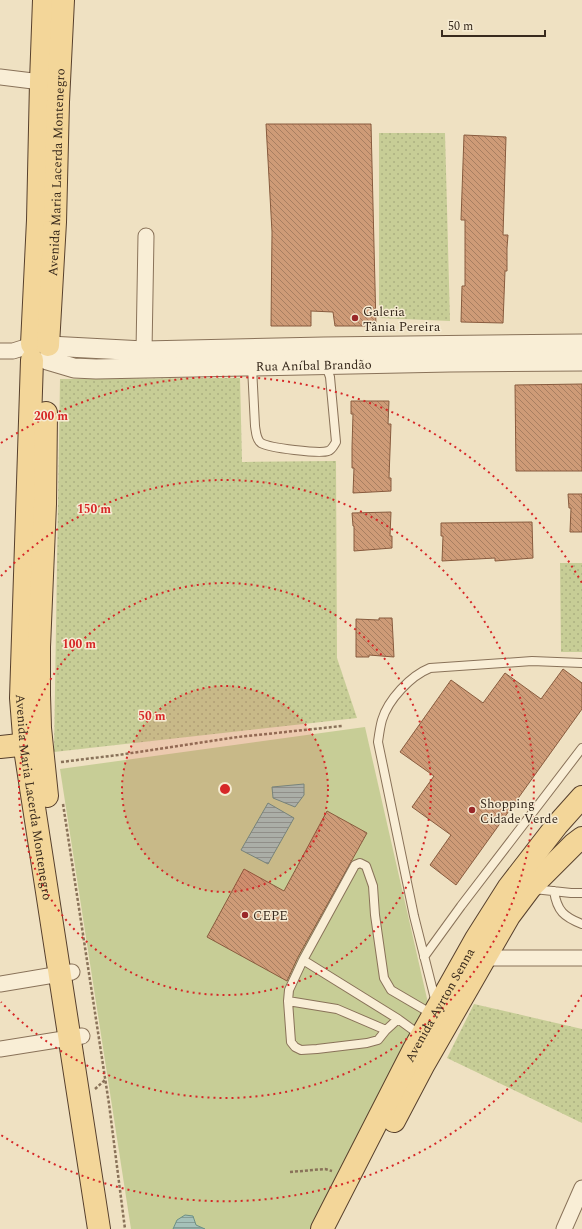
<svg xmlns="http://www.w3.org/2000/svg" width="582" height="1229" font-family="Spectral,serif">
<style>
.grass{fill:url(#grass-dots)}
.pitch{fill:#c7cd96}
.water{fill:url(#water-rules);stroke:#6b9086}
.building{fill:url(#building-back-hatch);stroke:#885b3e}
.lines{fill:none;stroke-linecap:round;stroke-linejoin:round}
.service-casing{stroke:#897259;stroke-width:10}
.minor-casing{stroke:#897259;stroke-width:17}
.tertiary-casing{stroke:#897259;stroke-width:21}
.primary-casing{stroke:#57402d;stroke-width:24}
.path{stroke:#897259;stroke-width:2.5;stroke-dasharray:3 2;stroke-linecap:butt}
.service{stroke:#f9eed6;stroke-width:8}
.minor{stroke:#f9eed6;stroke-width:15}
.tertiary{stroke:#f9eed6;stroke-width:19}
.primary{stroke:#f3d699;stroke-width:22}
.ring{fill:none;stroke:#d62828;stroke-width:2;stroke-dasharray:2 4}
.poi-dot{fill:#992829;stroke:#f6ebd2;stroke-width:1.5}
.labels{text-anchor:middle;stroke-width:3;stroke-linejoin:round;paint-order:stroke}
.street-label{font-size:13px;fill:#382a1d;stroke:#f6ebd2}
.poi-label{font-size:13px;fill:#382a1d;stroke:#f6ebd2;text-anchor:start}
.centre{fill:#d62828;stroke:#f6ebd2;stroke-width:2}
.ring-label{font-size:12px;text-anchor:middle;font-weight:bold;fill:#d62828;stroke:#f6ebd2;stroke-width:3;stroke-linejoin:round;paint-order:stroke}
</style>
<defs>
<pattern id="grass-dots" width="8" height="8" patternUnits="userSpaceOnUse"><rect width="8" height="8" fill="#c7cd96"/><path d="M2 2h.1M6 6h.1" fill="none" stroke="#acb081" stroke-width="1.8" stroke-linecap="round"/></pattern>
<pattern id="water-rules" width="6" height="5" patternUnits="userSpaceOnUse"><rect width="6" height="5" fill="#a5c1b9"/><path d="M0 2.5h6" fill="none" stroke="#879d96"/></pattern>
<pattern id="building-back-hatch" width="6" height="6" patternUnits="userSpaceOnUse"><rect width="6" height="6" fill="#ce9b77"/><path d="M-1 5l2 2M0 0l6 6M5-1l2 2" fill="none" stroke="#a87f61"/></pattern>
</defs>
<rect width="100%" height="100%" fill="#efe1c2"/>
<path class="grass" d="M379 133H445L450 321 379 318Z
M240 378 242 462 336 461 337 658 357 718 54 752 60 379Z
M560 563H582V652H561Z
M474 1004 582 1029V1123L447 1058Z"/>
<path class="pitch" d="M365 727 428 1003 315 1229H131L60 769Z"/>
<path class="water" d="M304 784V795L295 807 273 798 272 787Z
M268 803 294 818 268 864 241 850Z
M185 1215 193 1216 196 1225 205 1229H173L177 1220Z"/>
<path class="building" d="M266 124H371L376 326H335L333 312 311 311V326H271L272 232Z
M464 135 506 137 503 235H508L507 248V271H505L503 323 461 322 462 286H465V220H461Z
M582 384V471H516L515 385Z
M351 401H389L388 424H391L389 478H391V491L353 493 354 468H352V447L353 414H351Z
M568 494H582V532H570L571 508H569Z
M391 512 390 536H392V548L354 551V526H353L352 513Z
M532 522 533 558 495 561V558L442 561 443 536H441V523Z
M379 618H392L394 657 369 655V657H356V619L379 620Z
M563 669 582 683V709L456 885 430 865 451 835 412 807 434 776 400 752 451 680 483 703 505 673 541 699Z
M327 811 367 833 298 957 287 981 207 937 244 869 284 891Z"/>
<g class="lines">
<g class="service-casing">
<path id="service" d="M252 367 255 426C256 432 256 439 261 443 269 448 320 454 328 451 332 450 334 445 336 442L330 377 326 366
M534 889 571 893H582
M554 891C557 911 564 917 582 924
M424 957 461 906 582 748
M303 960 398 1019
M288 1001 337 1009 386 1030
M436 1003 414 916 378 742C379 735 380 727 382 720 388 700 410 676 430 668L532 661 582 663
M420 1035 398 1019 386 1030 378 1040 367 1043 317 1049 301 1050 295 1047 291 1042 288 1001 289 990 303 960 355 865 360 863 366 866 373 886 375 915 384 978 391 990 432 1014"/>
</g>
<g class="minor-casing">
<path id="minor" d="M0 77 41 82
M0 351H13L32 345
M144 351 146 236
M484 958H582
M0 984 72 972
M0 1049 82 1036
M564 1229 582 1188"/>
</g>
<g class="tertiary-casing">
<g id="tertiary">
<path d="M49 346 144 351 324 347 582 344"/>
<path id="s1" d="M47 360 74 368 96 369 450 362 582 361"/>
</g>
</g>
<g class="primary-casing">
<g id="primary">
<path d="M32 344 38 220 41 82 44 0"/>
<path id="s2" d="M48 345 55 222 58 102 63 0"/>
<path id="s3" d="M32 360 21 698 25 749 99 1229"/>
<path d="M46 413 45 504 39 647V695L40 728 47 796"/>
<path d="M0 747 38 743"/>
<path d="M394 1121 424 1064 509 916 530 888 574 844 582 838"/>
<path id="s4" d="M322 1229 413 1051 476 939 509 887 557 825 582 797"/>
</g>
</g>
<path class="path" d="M61 762 118 755 238 737 342 726
M63 804 109 1104 125 1229
M95 1089 105 1080
M290 1172 325 1169 332 1171"/>
<use href="#service" class="service"/>
<use href="#minor" class="minor"/>
<use href="#tertiary" class="tertiary"/>
<use href="#primary" class="primary"/>
</g>
<circle cx="225" cy="789" r="103" fill="#d62828" fill-opacity=".12"/>
<g class="ring">
<circle cx="225" cy="789" r="103"/>
<circle cx="225" cy="789" r="206"/>
<path d="M1 576A309 309 0 1 1 1 1002"/>
<path d="M582 995A412 412 0 0 1 1 1135M1 443A412 412 0 0 1 582 583"/>
</g>
<g class="poi-dot">
<circle cx="355" cy="318" r="4"/>
<circle cx="472" cy="810" r="4"/>
<circle cx="245" cy="915" r="4"/>
</g>
<g class="labels">
<g class="street-label">
<text dy="5" stroke="none"><textPath href="#s2" startOffset="173">Avenida Maria Lacerda Montenegro</textPath></text>
<text dy="5" stroke="none"><textPath href="#s1" startOffset="268">Rua Aníbal Brandão</textPath></text>
<text dy="5" stroke="none"><textPath href="#s3" startOffset="438">Avenida Maria Lacerda Montenegro</textPath></text>
<text dy="5" stroke="none"><textPath href="#s4" startOffset="253">Avenida Ayrton Senna</textPath></text>
</g>
<g class="poi-label">
<text x="363" y="316">Galeria<tspan x="363" dy="15">Tânia Pereira</tspan></text>
<text x="480" y="808">Shopping<tspan x="480" dy="15">Cidade Verde</tspan></text>
<text x="253" y="920">CEPE</text>
</g>
</g>
<circle cx="225" cy="789" r="6" class="centre"/>
<g class="ring-label">
<text x="51" y="420">200 m</text>
<text x="94" y="513">150 m</text>
<text x="79" y="648">100 m</text>
<text x="152" y="720">50 m</text>
</g>
<path d="M442 30v6h103v-6" fill="none" stroke="#382a1d" stroke-width="2"/>
<text x="448" y="30" font-size="12" fill="#382a1d" stroke="#f6ebd2" stroke-width="3" paint-order="stroke">50 m</text>
</svg>
